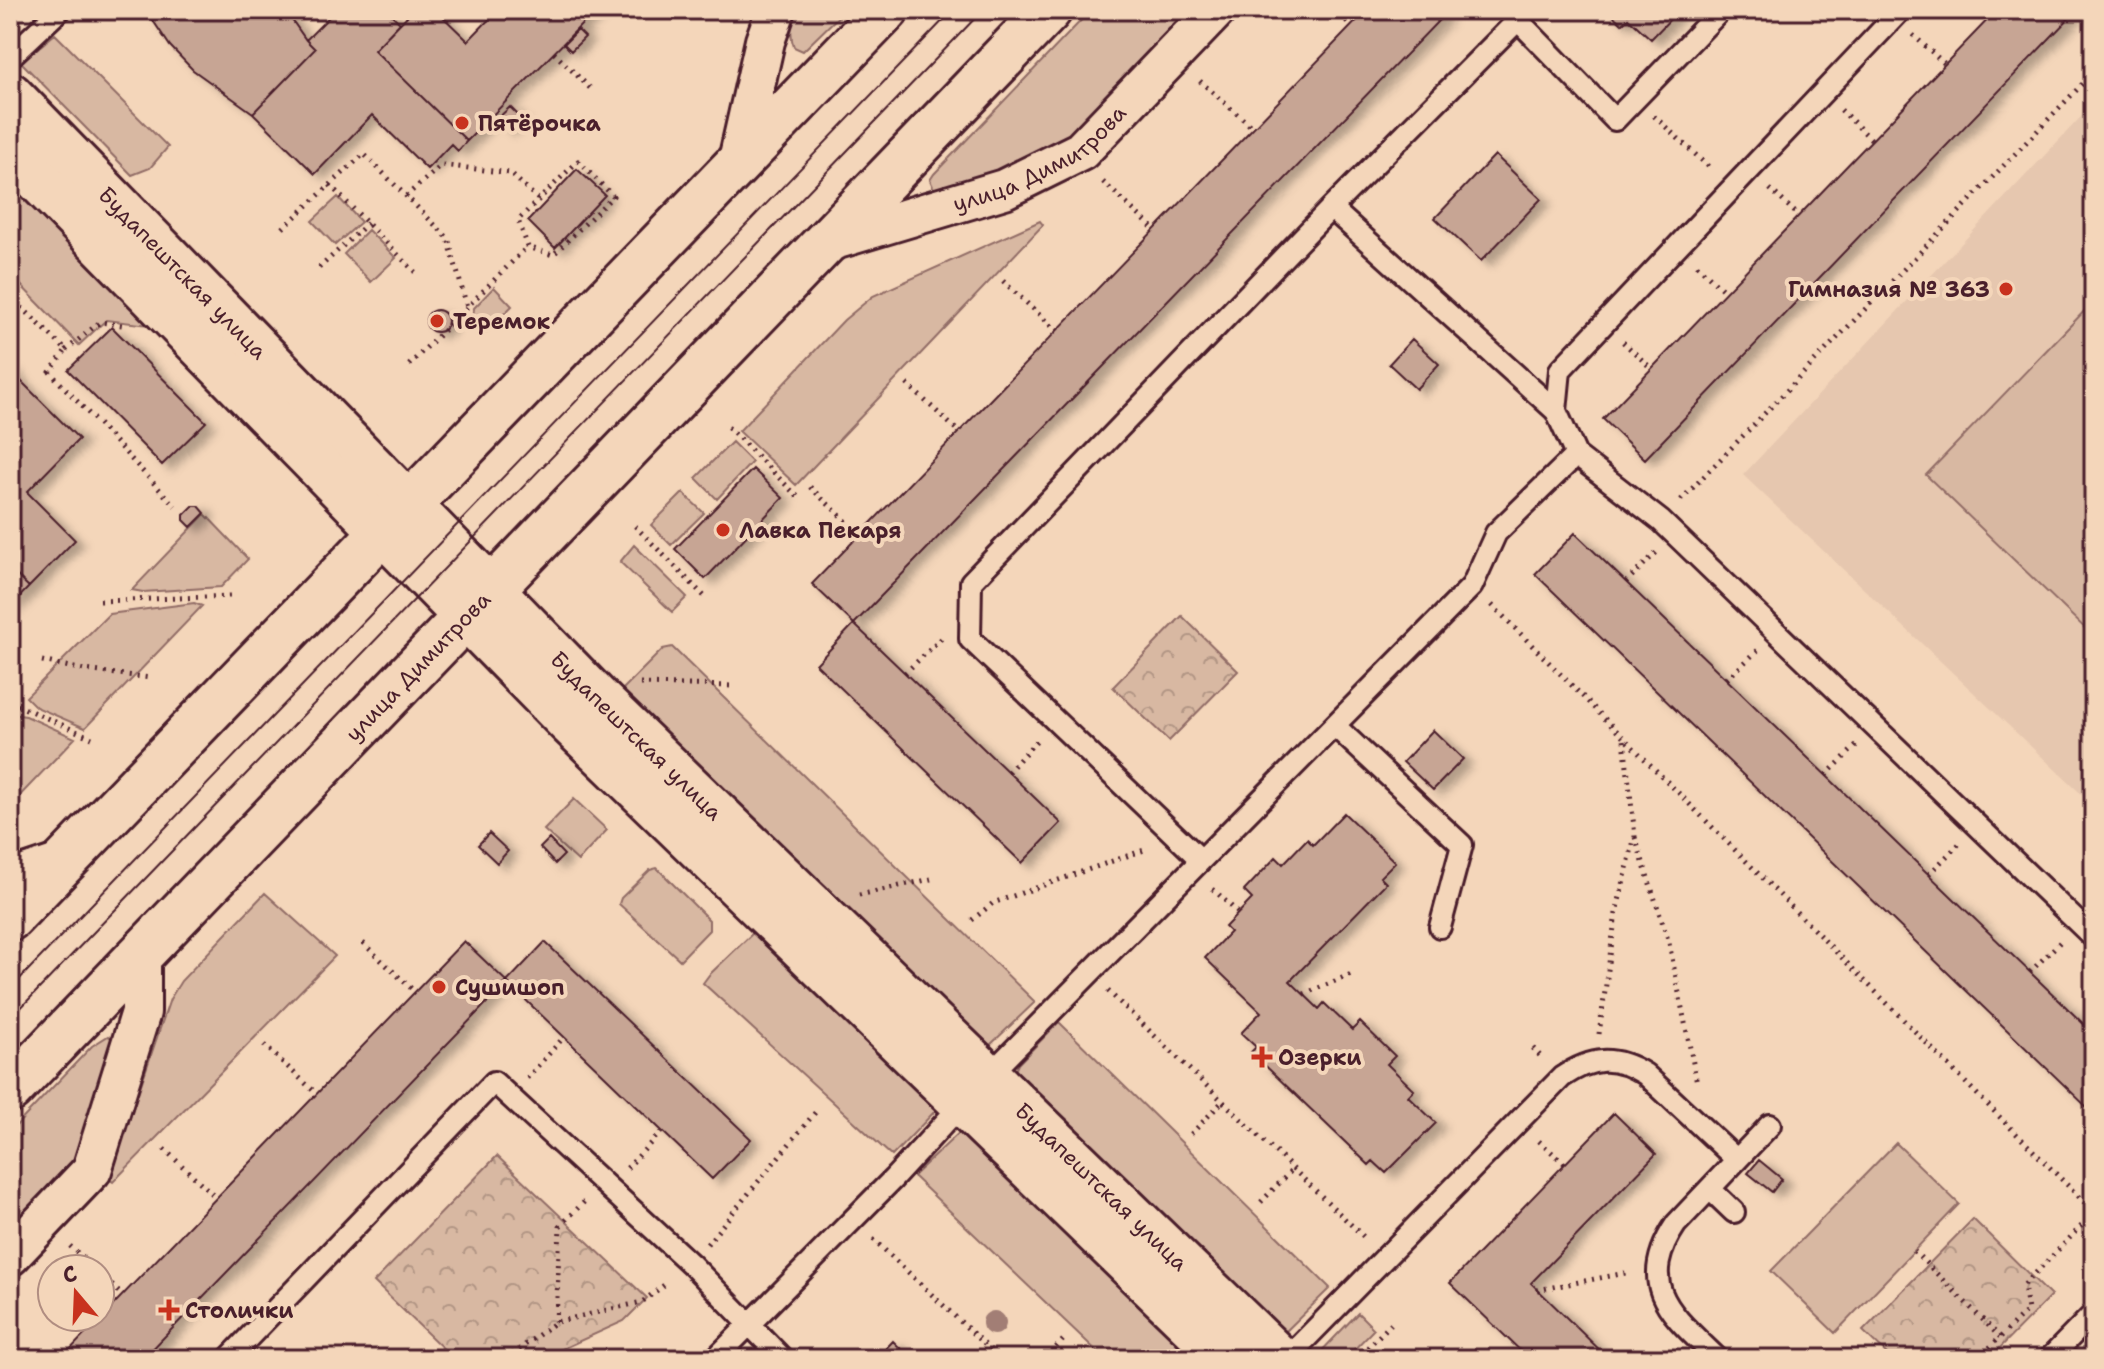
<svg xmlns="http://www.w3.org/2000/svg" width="2104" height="1369" font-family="'Shantell Sans',sans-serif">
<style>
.built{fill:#e6c7af}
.grass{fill:#d8b8a2;stroke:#916c66;stroke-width:2}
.park{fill:url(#park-crowns);stroke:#916c66;stroke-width:2}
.building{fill:#c7a594;stroke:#4a1f2b;stroke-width:2;filter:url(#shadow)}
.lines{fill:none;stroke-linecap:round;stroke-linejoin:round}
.lane-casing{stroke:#4a1f2b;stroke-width:26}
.street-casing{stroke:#4a1f2b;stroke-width:44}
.secondary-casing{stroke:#4a1f2b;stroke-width:50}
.path{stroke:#4a1f2b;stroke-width:5;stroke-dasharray:2 6;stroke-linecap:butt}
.lane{stroke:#f4d6ba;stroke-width:20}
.street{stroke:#f4d6ba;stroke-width:38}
.secondary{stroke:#f4d6ba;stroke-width:44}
.tram{stroke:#4a1f2b;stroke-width:2}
.tree{fill:#a27e75}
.poi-dot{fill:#c8321e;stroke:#f4d6ba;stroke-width:3}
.labels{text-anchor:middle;stroke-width:8;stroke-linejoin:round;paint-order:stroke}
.poi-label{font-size:22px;font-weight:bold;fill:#4a1f2b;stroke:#f4d6ba;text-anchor:start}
.street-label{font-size:22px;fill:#4a1f2b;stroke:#f4d6ba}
</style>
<defs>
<pattern id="park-crowns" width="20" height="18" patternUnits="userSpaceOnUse" patternTransform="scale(2)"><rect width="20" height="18" fill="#d8b8a2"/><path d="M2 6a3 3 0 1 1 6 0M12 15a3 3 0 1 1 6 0" fill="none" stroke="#b19584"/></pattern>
<filter id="shadow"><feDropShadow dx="9" dy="5" stdDeviation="4" flood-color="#0004"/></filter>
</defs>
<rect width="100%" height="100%" fill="#f4d6ba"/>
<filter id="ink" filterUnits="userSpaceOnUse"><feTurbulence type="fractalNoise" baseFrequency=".0125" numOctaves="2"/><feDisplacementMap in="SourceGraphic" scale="16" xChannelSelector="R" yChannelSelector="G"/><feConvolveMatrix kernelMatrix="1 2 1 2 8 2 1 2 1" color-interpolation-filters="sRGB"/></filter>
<g filter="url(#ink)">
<path class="built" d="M2094 103V806L1743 475Z"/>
<path class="grass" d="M795 10H845L803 51 794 47C789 34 792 23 795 10Z
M1091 10H1189L1066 138 1003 172 938 190 934 189 930 180 934 174Z
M55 34 168 147 150 168 132 175 21 62Z
M10 183 149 325 106 320 79 345 10 274Z
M338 197 361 222 335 245 312 221Z
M1040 221 1043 225 796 485 739 431 844 320 873 296Z
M368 230 396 258 371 282 344 254Z
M494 287 512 306 484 334 472 325 474 308Z
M2094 301V637L1926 475Z
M732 442 752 462 717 499 696 478Z
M683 493 704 513 671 545 651 525Z
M205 514 248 559 221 587 143 592 132 590Z
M634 545 687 597 672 612 620 562Z
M194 603 202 606 85 728 36 707 26 697 109 614Z
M672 647 1035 1002 987 1048 619 693 663 649Z
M11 714 26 716 75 738 10 806Z
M574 799 607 830 578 861 544 830Z
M657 868 709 920V930L680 960 619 904 621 898 650 870Z
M265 893 335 956 113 1182 109 1179 170 999 181 981Z
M754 932 937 1109 892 1156 703 983 709 975Z
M1059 1022 1330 1288 1283 1334 1014 1073 1018 1064Z
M108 1036 112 1038 115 1044 79 1151 65 1171 10 1228V1132L92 1046Z
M962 1130 1198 1359H1105L913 1176Z
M1896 1143 1959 1204 1835 1333 1771 1271Z
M1358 1313 1374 1329 1345 1359H1314Z"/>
<path class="park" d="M1182 616 1238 671 1169 741 1113 687Z
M497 1156 647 1298 624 1321 540 1359H454L374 1282Z
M1973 1219 2051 1296 1989 1359H1892L1863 1331Z"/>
<path class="building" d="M146 10H285L306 40 315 49 253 113 193 70 170 46Z
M332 10H387L400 23 374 50 467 141 458 151 451 144 427 169 372 115 315 174 253 113 315 49 306 40 334 12Z
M413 10H436L468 41 498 10H596L467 141 374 50Z
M1367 10H1437L1443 16 854 624 812 584Z
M1607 10H1679L1651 39 1628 18 1622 24Z
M1997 10H2077L1645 459 1603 419Z
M578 30 585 37 571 51 564 44Z
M510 107 520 117 506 130 496 120Z
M1495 155 1541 199 1481 261 1435 218Z
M577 169 605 195 555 248 528 221Z
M426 321a11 11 0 1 1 22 0a11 11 0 1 1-22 0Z
M112 327 206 422 162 465 68 370Z
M1412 339 1439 364 1416 389 1389 364Z
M10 366 20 380 10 390Z
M20 380 79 439 27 492 75 540 29 587 10 569V390Z
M753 469 783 498 705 579 675 549Z
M193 506H199L205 513 191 527 184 520V515Z
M1575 533 2094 1034V1114L1535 574Z
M10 569 29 587 10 607Z
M854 624 1061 823 1022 863 816 664Z
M1433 730 1463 759 1433 790 1403 762Z
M1344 813 1395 862 1380 877 1386 883 1290 981 1319 1009 1324 1003 1352 1030 1360 1022 1395 1056 1387 1064 1414 1090 1408 1096 1436 1123 1386 1173 1373 1161 1369 1165 1251 1052 1256 1047 1241 1033 1261 1012 1205 958 1230 932 1225 927 1252 899 1244 891 1276 857 1283 864 1307 839 1313 845Z
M489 833 508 851 497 863 478 845Z
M549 839 564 855 555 864 540 848Z
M464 941 507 982 143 1359H61Z
M545 942 751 1139 712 1179 507 982Z
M1614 1113 1656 1154 1531 1283 1609 1359H1529L1450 1283Z
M1759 1160 1782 1179 1772 1192 1748 1173Z
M893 1341 911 1359H876Z"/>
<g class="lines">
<g class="lane-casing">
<path id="lane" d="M1508 10 1615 120 1721 10
M10 57 60 10
M1331 208 1556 411 1576 455 1661 521 2094 938
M1556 411 1560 370 1901 10
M1335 726 1462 845 1440 927
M1201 860 970 639 971 582 1331 208 1518 20
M1710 1189 1734 1212
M228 1359 494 1082 691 1264 783 1359
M715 1359 893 1179 988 1076 1472 586 1496 533 1576 455
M1286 1359 1562 1077C1592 1057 1614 1055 1645 1074L1737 1160
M1718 1359C1674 1316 1633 1288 1676 1224L1770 1125
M2049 1359 2094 1313"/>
</g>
<g class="street-casing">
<g id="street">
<path d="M737 165 765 41 776 10"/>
<path id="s1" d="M824 243 1004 189 1081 151 1216 10"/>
<path d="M10 880 64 862"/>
<path d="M10 1256 92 1170 141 1012V954"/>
</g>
</g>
<g class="secondary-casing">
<g id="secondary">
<path id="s2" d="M10 95 596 697 1280 1359"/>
<path d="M10 151 570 723 1227 1359"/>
<path d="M10 918 886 10"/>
<path id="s3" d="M10 1090 1049 10"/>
</g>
</g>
<path class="path" d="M1334 10 1352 26
M1913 35 1945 64
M554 53 591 89
M1200 81 1253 128
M1841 110 1872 140
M1654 116 1711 169
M578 161 613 196 553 255 528 247 518 220Z
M1103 182 1155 230
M330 185 415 272
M1770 189 1799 216
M406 196 442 165 510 173 539 200
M283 228 364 154 448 238 467 307
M1697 265 1725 292
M319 268 368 223
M1003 281 1057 331
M10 296 66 350 50 372 175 506
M1623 342 1652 369
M66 350 100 322 122 325
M409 365 527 247
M907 384 959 432
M728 427 799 498
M810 487 860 534
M1681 500 2094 72
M635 526 706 598
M1626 582 1657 552
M100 601 231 596
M1492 605 2094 1212
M42 661 84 670 151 678
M905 673 942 638
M1727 679 1758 650
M640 684 735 686
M10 702 92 738
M1008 772 1037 740
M1826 775 1857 745
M1635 837 1669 943 1697 1083
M1929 874 1959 844
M1213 889 1238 913
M859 895 931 879
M972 920 993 903 1147 849
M363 943 415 992
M2030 972 2060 942
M1108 991 1366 1239
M1304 994 1354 973
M1599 1034 1616 913 1635 836 1624 740
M264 1045 317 1094
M1533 1048 1541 1057
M527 1078 564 1037
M1191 1134 1223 1101
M1539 1141 1565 1164
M164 1149 217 1198
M627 1168 662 1131
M1261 1202 1293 1169
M873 1239 1000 1359
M707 1244 818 1109
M70 1246 95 1269
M1914 1251 2000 1337
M100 1274 122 1295
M1537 1290 1631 1272
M556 1322 560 1226 584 1202
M506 1359 556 1322 642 1302 668 1282
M1045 1359 1065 1338
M1356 1359 1391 1324
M1978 1359 2028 1310 2024 1285 2094 1213"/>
<use href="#lane" class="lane"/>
<use href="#street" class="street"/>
<use href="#secondary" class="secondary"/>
<path class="tram" d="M10 989 953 10
M10 1019 983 10"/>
</g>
<circle class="tree" cx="994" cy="1323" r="12"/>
</g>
<g class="poi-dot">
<circle cx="462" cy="123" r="8"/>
<circle cx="2006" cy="289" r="8"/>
<circle cx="437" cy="321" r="8"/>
<circle cx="723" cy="530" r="8"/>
<circle cx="439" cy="987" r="8"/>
<path d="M1258 1045h8v8h8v8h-8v8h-8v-8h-8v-8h8z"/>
<path d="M165 1298h8v8h8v8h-8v8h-8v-8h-8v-8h8z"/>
</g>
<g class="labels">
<g class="poi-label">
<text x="478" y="131">Пятёрочка</text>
<text x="1990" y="297" text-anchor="end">Гимназия № 363</text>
<text x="453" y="329">Теремок</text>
<text x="739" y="538">Лавка Пекаря</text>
<text x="455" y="995">Сушишоп</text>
<text x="1278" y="1065">Озерки</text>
<text x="185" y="1318">Столички</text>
</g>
<g class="street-label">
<text dy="8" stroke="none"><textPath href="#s1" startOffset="234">улица Димитрова</textPath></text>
<text dy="8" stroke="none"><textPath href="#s2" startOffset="248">Будапештская улица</textPath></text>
<text dy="8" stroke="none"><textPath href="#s3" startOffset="588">улица Димитрова</textPath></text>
<text dy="8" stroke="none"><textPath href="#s2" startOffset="896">Будапештская улица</textPath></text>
<text dy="8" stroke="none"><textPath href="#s2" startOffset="1544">Будапештская улица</textPath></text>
</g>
</g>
<rect width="2104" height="1369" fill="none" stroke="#f4d6ba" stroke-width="40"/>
<rect x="20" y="20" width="2064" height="1329" fill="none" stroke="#4a1f2b" stroke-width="3" filter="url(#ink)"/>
<g transform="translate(76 1293) rotate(341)"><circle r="38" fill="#f4d6ba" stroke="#b08d81" stroke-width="2"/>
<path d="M0-6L14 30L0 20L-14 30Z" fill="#c8321e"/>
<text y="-12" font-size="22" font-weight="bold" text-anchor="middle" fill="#4a1f2b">С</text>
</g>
</svg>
